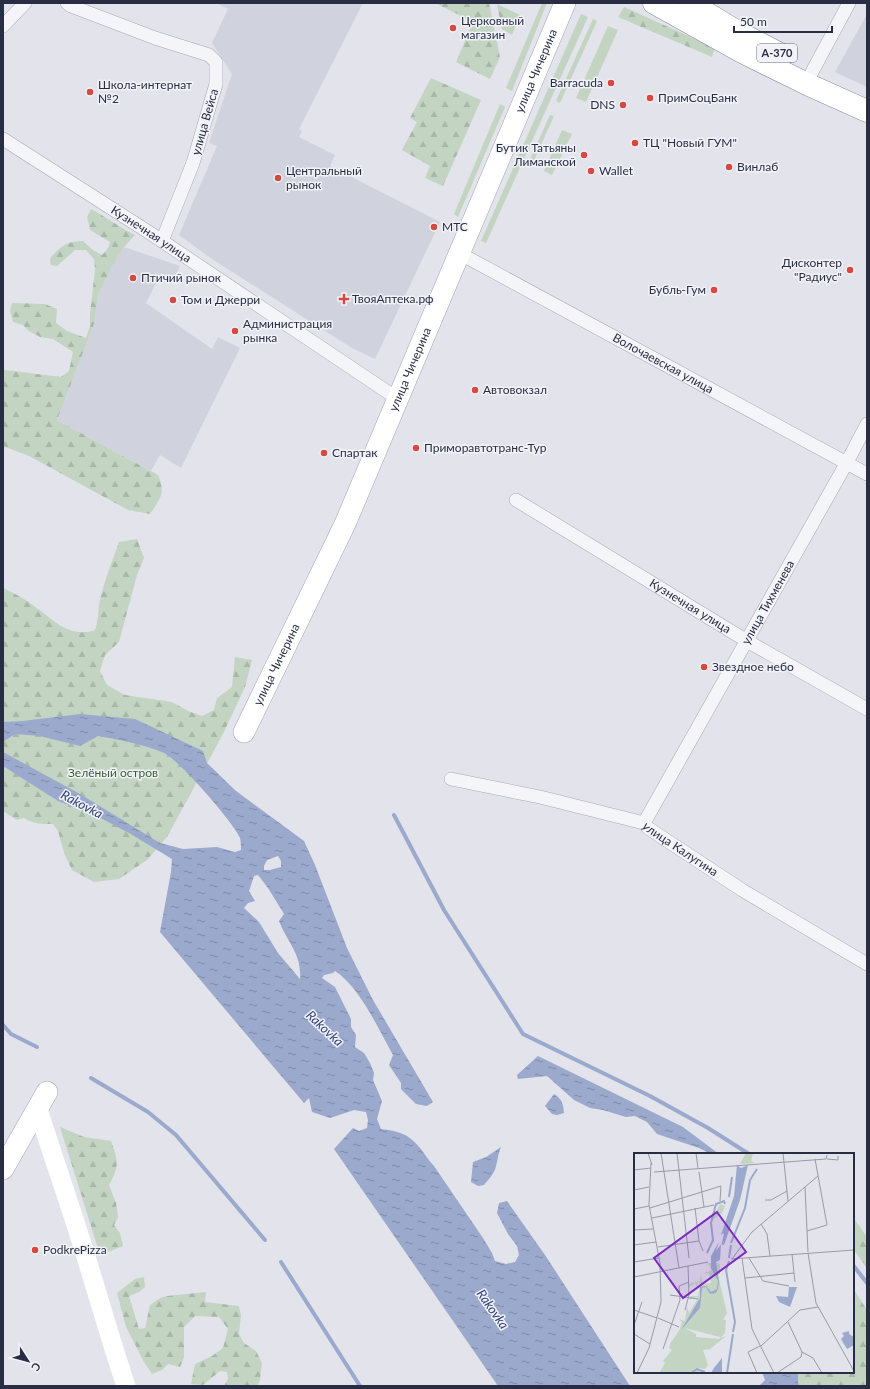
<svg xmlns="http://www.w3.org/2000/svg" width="870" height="1389" font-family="Lato,sans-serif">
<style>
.built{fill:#d0d2dd}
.green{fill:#c3d5c2}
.forest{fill:url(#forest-firs)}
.water{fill:url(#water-ripples);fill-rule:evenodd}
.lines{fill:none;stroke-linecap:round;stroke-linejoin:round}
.stream{stroke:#9ba9cd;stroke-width:4}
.street-casing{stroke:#a7a9b6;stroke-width:14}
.primary-casing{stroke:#a0a5b7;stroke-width:22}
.highway-casing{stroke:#888da2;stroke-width:23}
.street{stroke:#f5f5f9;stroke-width:13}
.secondary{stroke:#fff;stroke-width:19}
.primary{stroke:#fff;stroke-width:21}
.highway{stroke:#fff;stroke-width:22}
.poi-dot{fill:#d64941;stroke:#f2f3f8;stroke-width:1.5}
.labels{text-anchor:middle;stroke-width:3;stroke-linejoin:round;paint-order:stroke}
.shield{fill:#f2f3f8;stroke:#65687a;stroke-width:1}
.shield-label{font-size:11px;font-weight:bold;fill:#292d44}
.poi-label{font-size:12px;fill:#292d44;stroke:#f2f3f8;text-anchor:start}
.street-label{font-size:12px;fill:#292d44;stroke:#f2f3f8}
.park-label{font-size:12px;fill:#356036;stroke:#f2f3f8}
.water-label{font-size:13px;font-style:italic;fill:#30427a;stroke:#f2f3f8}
.inset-river{fill:none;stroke:#9ba9cd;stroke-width:2}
.inset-road{fill:none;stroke:#989aa8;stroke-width:1}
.view{fill:#7b2cbf;fill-opacity:0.15;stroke:#7b2cbf;stroke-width:2}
.inset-edge{fill:none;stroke:#292d44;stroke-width:2}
</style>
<defs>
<pattern id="forest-firs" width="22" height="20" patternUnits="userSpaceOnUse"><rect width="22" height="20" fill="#c3d5c2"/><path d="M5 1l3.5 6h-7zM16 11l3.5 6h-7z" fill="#a8b7a8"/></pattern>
<pattern id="water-ripples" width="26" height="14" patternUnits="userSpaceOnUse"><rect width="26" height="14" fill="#9ba9cd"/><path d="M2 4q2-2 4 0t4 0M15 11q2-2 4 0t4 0" fill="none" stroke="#7e8aa8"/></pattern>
</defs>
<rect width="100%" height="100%" fill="#e2e3eb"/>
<path class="built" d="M216 3H363L299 129 302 131 299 137 335 155 330 166 440 222 375 359 352 348 212 259 179 235 217 146 209 143 232 74 212 43 228 9Z
M867 14V87L835 72Z
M124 247 180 266 174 279 161 273 146 303 212 349 218 337 240 348 181 468 160 455 151 471 57 420 94 324 98 296 112 266Z"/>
<path class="green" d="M542 3H547L512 91 506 88Z
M581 14 588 17 486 243 481 241Z
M593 19 597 21 560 103 556 101Z
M608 26 618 30 586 102 576 98Z
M500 104 505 107 458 217 454 214Z
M550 115 554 116 531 167 527 166Z
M562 130 572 134 552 175 544 171Z"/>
<path class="forest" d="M435 3H489L500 57 490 79 456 62 473 22Z
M497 4 520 15 512 35 502 29Z
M624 7 715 48 712 57 618 17Z
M431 78 481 100 443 186 425 178 430 166 402 150 417 122 410 118Z
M91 209C106 217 119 227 135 235L124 247 112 266 98 296 94 324 57 420 158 475C166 493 160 499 150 514L128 510 29 456 3 446V368L5 370 61 377 69 371 73 352 53 339 40 337 29 331 23 325 13 322 10 311 12 303 45 304 57 309 56 323 67 331 86 338 90 326V314L95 269 94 259 86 250H75L57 266 51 265C49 260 50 258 54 254 63 244 70 241 83 241L93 250 102 255C106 251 109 248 110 242L90 230 87 217Z
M137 539 144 558 137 575 119 642 105 655 100 671 107 685 125 695 172 702 188 711 202 716 214 710 217 698 232 687 235 657 252 660 245 687 223 734 167 837 147 860 119 879 94 882 72 870 64 853 58 831 53 824C42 824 33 824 24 818L17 820 3 811V588C15 593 27 600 38 609 56 622 70 638 95 630 98 622 98 614 99 605 103 584 112 562 119 542Z
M60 1127 84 1137 111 1141C118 1161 120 1165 109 1185L116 1203 118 1217 114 1225 120 1233 123 1246 100 1255Z
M853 1217 867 1237V1268L853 1249Z
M144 1277 145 1287 139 1292 129 1296 139 1329 145 1328 150 1305 160 1298 167 1296 206 1292 205 1302 239 1306 241 1315 239 1334 244 1343 256 1351 262 1363 260 1380 257 1386H224L228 1379 227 1372 220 1371 203 1385 191 1384 195 1364 212 1356 223 1348 228 1329 219 1317 195 1316 184 1327V1357L180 1367 168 1364 162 1370 152 1374 144 1362 126 1327 117 1293 135 1279Z
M853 1288 867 1310V1386H798V1372H853Z"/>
<path class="water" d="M80 714 135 719 203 751 207 763 236 791 304 841 315 865 347 948 373 1000 433 1102 427 1106 416 1104 401 1089V1083L389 1065 393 1055C379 1030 359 986 335 971L333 973 324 975 322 978 335 987 351 1019V1027L356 1035 355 1047 364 1053 370 1063 374 1073 373 1080 382 1101 377 1119 381 1129C398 1131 409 1134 420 1148 425 1154 428 1160 434 1166L483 1238 492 1253 495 1261 506 1264 515 1262 519 1255 517 1246 508 1234 497 1213 499 1203 507 1201 545 1255 630 1386H498L334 1149 353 1128 359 1131 367 1128 368 1120 366 1112 354 1110 330 1118 312 1112 309 1098 304 1103 160 932 171 872 172 859 129 833 93 814 58 801 3 766V752L80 794 160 843 183 849 217 847 235 852 241 850C241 847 241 842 240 838 233 822 180 761 164 753 143 744 120 740 98 736L80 746 40 736 15 734 3 742V722L23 721ZM278 856 281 861V867L270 870H264V866L267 860ZM258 875 268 888 284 914 279 921C287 942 302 954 300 979L278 953 259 922 244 908 248 903 255 901 249 891 254 876Z
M538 1056 683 1127 719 1154H711L699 1148 657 1134 647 1122 635 1116 626 1117 603 1110 590 1108 574 1100 547 1076 518 1079 517 1075Z
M554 1094C562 1099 563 1103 564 1113L557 1115 552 1114 545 1106Z
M501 1147C498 1154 498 1159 496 1166 495 1173 488 1180 484 1185L478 1186 471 1182 473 1162 486 1157Z
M762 1372H798V1386H759L765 1380Z"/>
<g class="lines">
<path class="stream" d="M394 815 444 910 523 1034 650 1096 708 1128 749 1154
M3 1025 11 1034 37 1047
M91 1078 148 1112 176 1135 265 1240
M281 1262 360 1386
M853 1265 867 1283"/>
<g class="street-casing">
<g id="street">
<path d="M67 3 71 6 155 38 209 55 216 62V84L193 163 162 241"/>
<path d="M3 26 25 3"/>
<path d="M812 72 849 3"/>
<path id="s1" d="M3 139 150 233 398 399"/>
<path id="s2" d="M459 253 867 474"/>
<path id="s3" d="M516 500 747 641 867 709"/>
<path id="s4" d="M451 779 540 797 644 823 648 828 742 890 867 964"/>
<path id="s5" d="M644 823 846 464 867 424"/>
</g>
</g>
<g class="primary-casing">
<g id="primary">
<path id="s6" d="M244 732 345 524 565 3"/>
<path d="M3 1169 47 1092"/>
</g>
</g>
<g class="highway-casing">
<path id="highway" d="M654 3 742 52 809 85 867 111
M690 3 736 31 782 55"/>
</g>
<use href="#street" class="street"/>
<path class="secondary" d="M38 1109C52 1154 68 1199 82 1244 97 1291 110 1339 126 1386"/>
<use href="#primary" class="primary"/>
<use href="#highway" class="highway"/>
</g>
<g class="poi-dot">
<circle cx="453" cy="28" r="4"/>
<circle cx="611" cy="83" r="4"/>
<circle cx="90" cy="92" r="4"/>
<circle cx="650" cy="98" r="4"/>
<circle cx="623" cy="105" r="4"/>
<circle cx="635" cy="143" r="4"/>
<circle cx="584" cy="155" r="4"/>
<circle cx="729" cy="167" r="4"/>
<circle cx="591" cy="171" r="4"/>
<circle cx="278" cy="178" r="4"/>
<circle cx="434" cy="227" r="4"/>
<circle cx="850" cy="270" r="4"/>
<circle cx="133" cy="278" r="4"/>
<circle cx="714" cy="290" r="4"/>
<path d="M342 293h4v4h4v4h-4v4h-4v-4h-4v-4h4z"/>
<circle cx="173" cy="300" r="4"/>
<circle cx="235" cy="331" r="4"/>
<circle cx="475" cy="390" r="4"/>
<circle cx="416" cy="448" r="4"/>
<circle cx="324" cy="453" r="4"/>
<circle cx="704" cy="667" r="4"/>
<circle cx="35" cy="1250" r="4"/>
</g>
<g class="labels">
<rect class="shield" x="757" y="44" width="40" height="18" rx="3"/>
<g class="shield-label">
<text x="777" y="57">А-370</text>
</g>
<g class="poi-label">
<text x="461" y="25">Церковный<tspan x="461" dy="14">магазин</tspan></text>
<text x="603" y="87" text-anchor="end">Barracuda</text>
<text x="98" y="89">Школа-интернат<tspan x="98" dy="14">№2</tspan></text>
<text x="658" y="102">ПримСоцБанк</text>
<text x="615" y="109" text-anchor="end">DNS</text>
<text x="643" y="147">ТЦ "Новый ГУМ"</text>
<text x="576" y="152" text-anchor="end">Бутик Татьяны<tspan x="576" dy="14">Лиманской</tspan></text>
<text x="737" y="171">Винлаб</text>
<text x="286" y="175">Центральный<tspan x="286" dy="14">рынок</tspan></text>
<text x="599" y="175">Wallet</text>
<text x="442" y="231">МТС</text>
<text x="842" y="267" text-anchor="end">Дисконтер<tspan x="842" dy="14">"Радиус"</tspan></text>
<text x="141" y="282">Птичий рынок</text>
<text x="706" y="294" text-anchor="end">Бубль-Гум</text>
<text x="352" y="303">ТвояАптека.рф</text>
<text x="181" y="304">Том и Джерри</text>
<text x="243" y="328">Администрация<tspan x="243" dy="14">рынка</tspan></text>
<text x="483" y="394">Автовокзал</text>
<text x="424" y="452">Приморавтотранс-Тур</text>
<text x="332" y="457">Спартак</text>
<text x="712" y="671">Звездное небо</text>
<text x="43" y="1254">PodkrePizza</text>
</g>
<g class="street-label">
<text dy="4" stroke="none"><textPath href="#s6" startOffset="723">улица Чичерина</textPath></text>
<text transform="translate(205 122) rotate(-74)" y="4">улица Вейса</text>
<text dy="4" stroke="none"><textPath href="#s1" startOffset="176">Кузнечная улица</textPath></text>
<text dy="4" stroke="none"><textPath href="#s2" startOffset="232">Волочаевская улица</textPath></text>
<text dy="4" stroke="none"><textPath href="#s6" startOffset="399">улица Чичерина</textPath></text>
<text dy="4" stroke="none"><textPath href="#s5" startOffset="253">улица Тихменева</textPath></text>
<text dy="4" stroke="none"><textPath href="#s3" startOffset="204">Кузнечная улица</textPath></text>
<text dy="4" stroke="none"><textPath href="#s6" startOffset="75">улица Чичерина</textPath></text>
<text dy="4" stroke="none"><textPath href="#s4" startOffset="243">улица Калугина</textPath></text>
</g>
<g class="park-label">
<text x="113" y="777">Зелёный остров</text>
</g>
<g class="water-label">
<text transform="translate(82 804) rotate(28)" y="5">Rakovka</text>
<text transform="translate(325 1028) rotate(43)" y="5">Rakovka</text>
<text transform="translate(493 1309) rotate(55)" y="5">Rakovka</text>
</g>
</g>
<g transform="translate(634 1153)">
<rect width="220" height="220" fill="#e2e3eb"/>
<path d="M112 0H119L117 8 121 10 106 11ZM86 51 91 53 88 60 78 67ZM81 109 86 111V124V121L84 122 93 160 89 167H92L91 180 86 185 92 183 76 196 69 197 74 212 71 216 64 215 66 220H25L31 210 29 208 38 197 35 195 36 191 46 176 48 169 45 166 51 168 53 153 55 160 63 147V144L56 146 55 149 56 143H64L66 132 64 129 63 134 61 130 58 132 59 134 57 132 55 134V131L66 128 67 121 69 131 77 130 75 120 69 121 77 117 75 112 71 111ZM51 175 86 184V186L62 184V181Z" fill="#c3d5c2" fill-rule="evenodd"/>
<path d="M70 142 88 145 89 153 81 172 78 179 74 180 51 172 58 163 65 143Z" fill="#c3d5c2"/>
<path d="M103 12 107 15 114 12 106 47 90 92 87 91 86 107 82 109 85 129 84 136 82 140 76 141 72 134 68 135 66 155 47 177 66 145V134L72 133 77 139 83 136 84 128 77 115V103L85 89 82 98 88 90 90 80 87 82 100 43ZM155 134H163L156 154 145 149 142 143 154 144ZM215 178V181L220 184V192L213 196 207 186 210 183 208 180ZM88 205V219L77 220 80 215Z" fill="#9ba9cd"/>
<path class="inset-river" d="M95 44 98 24M97 90 111 55 116 27 123 16M73 100 79 87 77 70 82 51 90 48 91 51M95 105 97 92M95 108 92 117 101 169 99 179M57 220 63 216 71 219M93 220 99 181"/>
<path class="inset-road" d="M14 0 18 12M27 0 45 115M43 0 55 105M62 0 64 15M149 0 154 48M193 6 204 7V3M0 17 17 15M20 19 192 6 193 2M65 19 70 54M0 37 15 34M131 47H137L153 38M16 55 87 33 86 48M61 55 65 88 69 98M0 56 15 53M18 65 80 52M127 71 133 81 136 103M0 77 19 76M173 78 193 72 181 6M0 92 22 89M24 94 65 88M174 99 171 34 184 23M174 100 182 150 220 218M158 101 161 129M108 105 118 176 140 220M115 105 129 128 155 133M97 106 220 97M98 106 118 79 171 34M0 109 25 105M0 124 74 109M111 125 160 120M36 142 64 146M0 157 23 165M51 157 55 142 54 113M24 165 45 174M154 169 168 199 179 205 188 220M0 172 8 149M0 181 16 191M127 193 166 157 184 154M29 196 46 147 45 133 55 129M3 220 15 195 27 149 26 110 15 52 17 10M123 220 114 199 126 193M143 220 167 204 168 199"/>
<path class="view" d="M83 59 112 99 49 145 20 105Z"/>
<rect width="220" height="220" class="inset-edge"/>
</g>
<rect width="870" height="1389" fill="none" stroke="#292d44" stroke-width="8"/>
<g transform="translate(28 1361) rotate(126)" stroke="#f2f3f8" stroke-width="3" paint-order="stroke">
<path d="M0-3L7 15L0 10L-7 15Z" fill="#292d44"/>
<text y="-6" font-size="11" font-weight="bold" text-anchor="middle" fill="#292d44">С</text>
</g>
<path d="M734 26v6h98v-6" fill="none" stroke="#292d44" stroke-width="2"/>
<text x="740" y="26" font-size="12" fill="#292d44" stroke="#f2f3f8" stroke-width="3" paint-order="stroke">50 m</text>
</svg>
